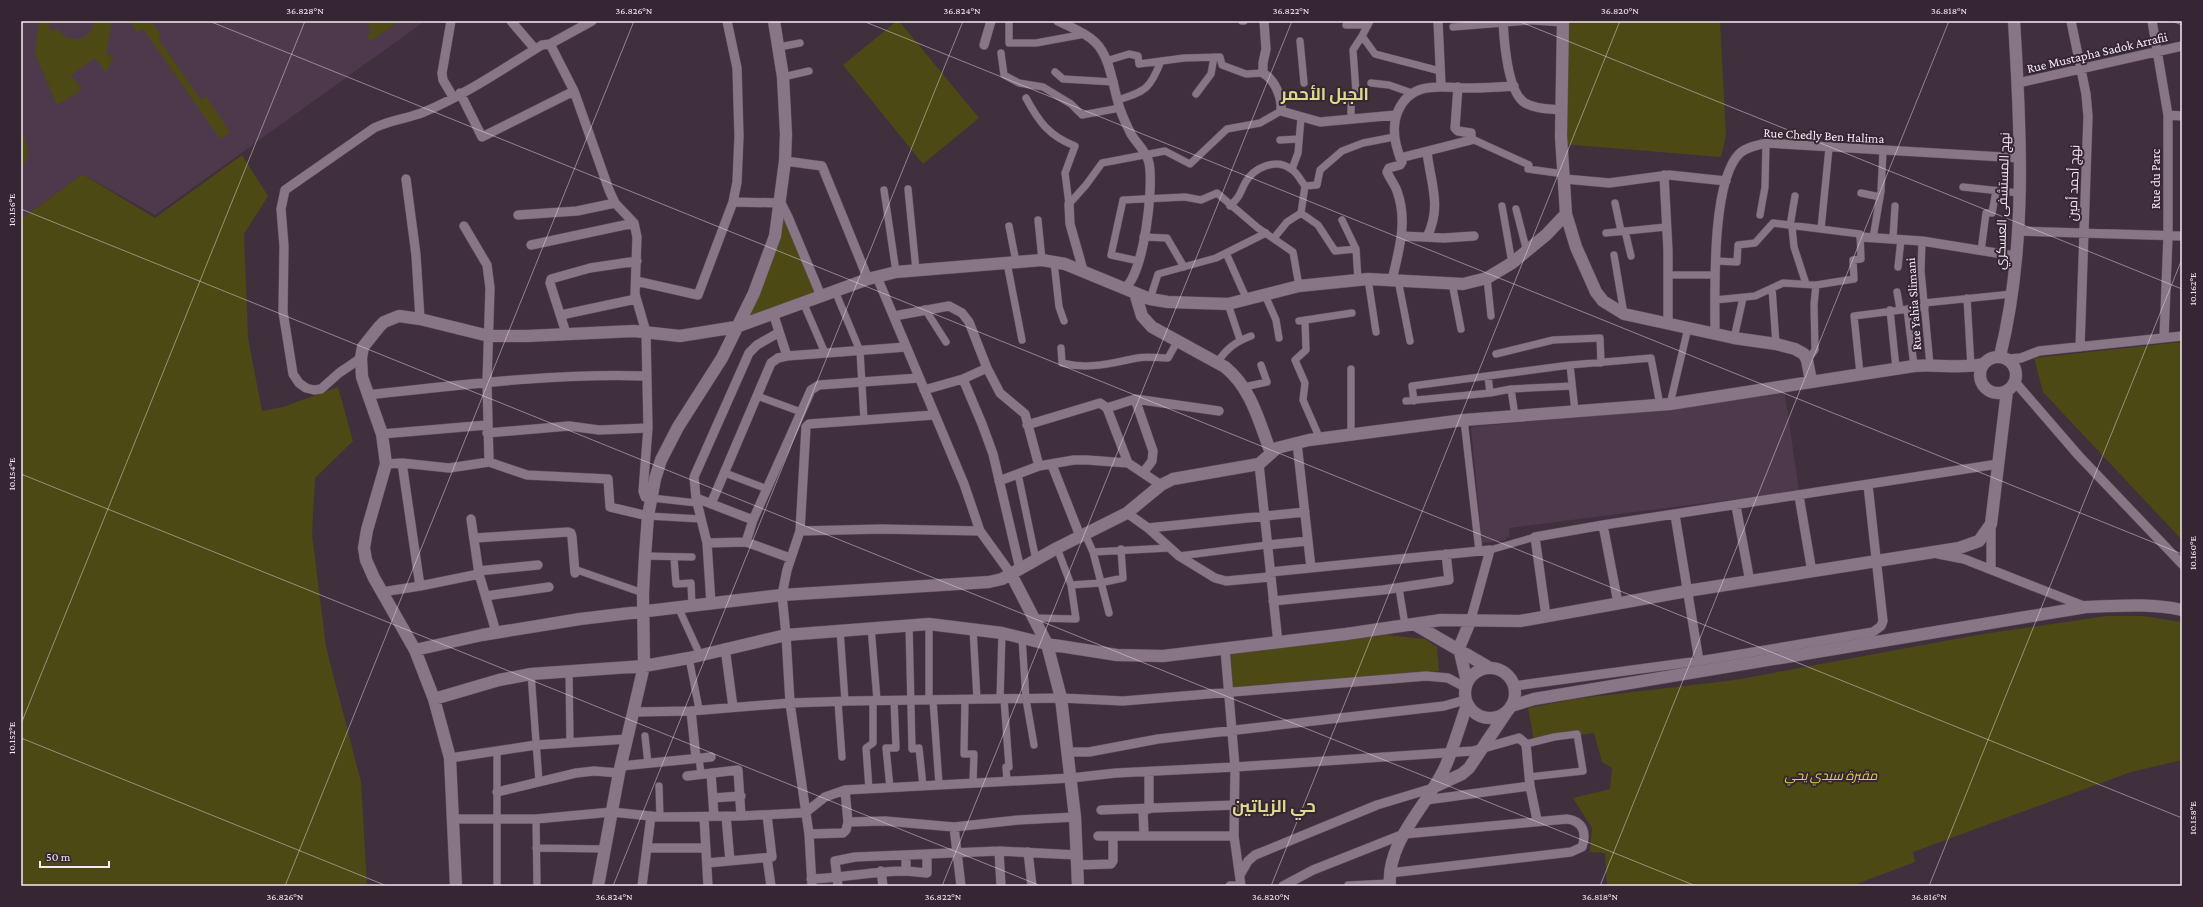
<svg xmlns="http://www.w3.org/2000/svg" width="2203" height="907" font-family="'Crimson Pro',Cairo,serif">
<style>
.built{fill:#4d394b}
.green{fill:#4c4914}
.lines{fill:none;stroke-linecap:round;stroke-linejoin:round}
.pedestrian-casing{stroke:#5d4f5b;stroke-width:8}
.minor-casing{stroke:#5d4f5b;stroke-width:10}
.tertiary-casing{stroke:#5d4f5b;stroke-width:13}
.pedestrian{stroke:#887585;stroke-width:7}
.minor{stroke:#887585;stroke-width:9}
.tertiary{stroke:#887585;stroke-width:12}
.ticks{fill:none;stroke:#f5ebf4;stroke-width:1;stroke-opacity:0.45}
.labels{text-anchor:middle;stroke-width:4;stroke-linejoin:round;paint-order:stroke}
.street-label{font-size:13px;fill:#f5ebf4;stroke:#362634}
.park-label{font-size:13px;font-style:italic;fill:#dcd345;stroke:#362634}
.district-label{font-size:17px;font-weight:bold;fill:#deda8b;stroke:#362634}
.neatline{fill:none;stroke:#f5ebf4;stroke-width:1.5}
.ticks-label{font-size:10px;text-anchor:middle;fill:#f5ebf4}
</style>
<rect width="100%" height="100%" fill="#40303e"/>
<path class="built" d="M21 21H425L155 215 84 175 80 176 21 219Z
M1784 388 1799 491 1509 528 1510 537H1506V540L1482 543 1471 427 1681 407Z"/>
<path class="green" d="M39 21H51L49 30H59C65 42 84 42 91 30 92 28 93 24 93 21H112L106 55 114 56 106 73 95 58 71 75 82 90 57 105 35 53Z
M130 21H151L161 35 158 38 201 100 206 96 230 132 220 139 143 29 137 33Z
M364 21H400L371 41 368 38 371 28Z
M897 21H899L979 118 923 164 843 65Z
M1567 21H1720L1726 136 1721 157 1562 144Z
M21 128C26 142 34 157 21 168Z
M242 155 268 196 244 234 248 338 262 411 283 407 338 387 353 441 315 478 312 535 326 647 361 782 367 886H21V219L80 176 84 175 155 218Z
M781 211 816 294 744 321Z
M2182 342V540L2043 392 2034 358Z
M2106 616H2143L2182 622V760L2131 772 1913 852 1915 862 1851 886H1607L1605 853 1590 852 1592 828 1573 798 1610 789 1612 768 1602 762 1594 733 1534 741 1528 708 1574 699 1735 680 1977 635Z
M1388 635 1425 639 1437 647 1439 671 1230 690 1228 654Z"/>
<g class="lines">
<g class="pedestrian-casing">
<path id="pedestrian" d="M1009 21V43H1036L1085 34
M1242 21H1244
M1370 21 1362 36 1375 54 1440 71
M1533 21 1563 23
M1346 25H1368
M1453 27 1530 21
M1300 41 1304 83
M779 47 800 43
M1001 53 1004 75 1019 83 1043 87 1071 104 1082 115 1120 108
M1106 61 1129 54 1138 56 1139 64 1184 58 1220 57 1222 65 1246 74 1263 73
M1055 72 1063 79 1114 82
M783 77 809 71
M1371 83 1389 85 1412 93
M1196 94 1211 74 1214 57
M1026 98C1039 122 1049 136 1075 146L1065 173 1069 204
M1118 100C1146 91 1150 89 1161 61
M1351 119V94L1356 92 1353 50 1362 36
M1472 139 1529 165 1528 169 1564 174
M1280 140 1299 139
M1292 169 1298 153 1301 118
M1963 187 2019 193
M908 189 916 270
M884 190 896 272
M1861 193 1880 197
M1615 203 1621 231
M1069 204 1086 185 1102 163 1165 151 1190 164 1227 129 1260 123 1281 111
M1230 206C1241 195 1239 195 1245 183 1254 167 1276 158 1291 169 1297 172 1301 181 1305 186
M1502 206 1512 263
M1516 209 1527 252
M1301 213 1318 225 1335 251 1356 249
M1760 215 1765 187 1766 143
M1038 220 1042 260
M1342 220 1356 249 1358 280
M1009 226 1016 262
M1790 226 1795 196
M1792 227 1794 247 1806 284
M1821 229 1829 148
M1625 231 1631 256
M1606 233 1666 227
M1143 237 1167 238 1184 267
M1274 238 1287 222 1301 213 1305 186 1317 185 1320 170 1342 151 1363 143 1394 137
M1873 238 1881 191 1883 151
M1893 238 1895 206
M1922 241 1921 271 1930 365
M1981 251 1986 213H1992L1996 191
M1226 253 1247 300
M1614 255 1624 314
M1139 261 1111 255 1123 200 1185 197 1201 200 1217 193 1258 228 1293 252 1299 286
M1715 261 1737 262 1738 245 1755 243 1773 223 1860 234 1861 259 1853 260 1854 279 1816 285 1783 283 1755 296 1715 300
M1054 262 1059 307 1064 321
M1007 263 1022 340
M1898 267 1901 239
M1668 275H1714
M1487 278 1491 316
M1368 279 1376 332
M1398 280 1410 341
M1452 283 1461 329
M1772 288 1776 344
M835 291 860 351 864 420
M1897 292 1900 309
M1265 295 1276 320 1279 338
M1967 298 1971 367
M1150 299 1158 274 1216 258 1266 233
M803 302 825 353
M1924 303 2012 294
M1228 304 1240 340
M925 309 946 342
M1907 309 1914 366
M1890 310 1896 368
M1305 320 1306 350 1295 360 1305 383 1303 400 1320 439
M1299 321 1352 313
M1734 338 1743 298
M1061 348 1062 363C1089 370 1111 363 1137 358 1146 356 1158 358 1168 358L1177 342
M1496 354 1553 340 1600 338 1601 363
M1807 360 1815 350 1814 304 1816 285
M1217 363C1226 349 1235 342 1251 336
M1570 365 1575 411
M1351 369V435
M1860 374 1854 316 1925 307
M1488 376 1490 393
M1244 387 1267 382 1261 365
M1511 389 1515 416
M757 396 801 412
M1406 401 1490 393 1511 389 1572 386
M1414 401 1412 386 1570 365 1651 358 1660 405
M1670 404 1688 328
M1464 420 1479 551
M725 473 767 489
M1018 474 1036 560
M651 498 697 503
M648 516 701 519
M1085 534 1093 552 1109 613
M1490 550 1535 537
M1093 552 1169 548
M645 556 692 557
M1179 556 1267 545
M674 558 676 584 691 583 692 606
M574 569 643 593
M1071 585 1100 583 1123 578 1121 549
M1399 588 1405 625
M678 607 700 655
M1034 618 1076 619 1071 585 1057 548
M909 624 912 749 919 748 923 786
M929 624V700
M871 627 877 700
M973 629 977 699
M840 630 845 701
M1022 638 1026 699 1034 745
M689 658 699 709
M569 671 570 742
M531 674 539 782
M965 699 964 754H974L973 782
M1000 699 1002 633
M1004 699 1009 767H1006L1007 781
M933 700 939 784
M838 702 842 757
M645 736 648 764
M1526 744 1554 737 1577 734 1583 771 1529 777
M497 751V886
M699 758 701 774
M659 786 660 817
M890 788 886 748H896L894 700
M869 789 866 748 873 743V700
M536 819 537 886
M536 848 606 849
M1348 885 1389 883"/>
</g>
<g class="minor-casing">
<path id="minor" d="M451 21 442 73 443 80 453 97
M511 21 535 49
M1058 21C1070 27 1085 32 1095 42 1111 57 1113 89 1120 109 1123 118 1127 126 1131 134 1137 144 1147 152 1149 163 1154 187 1144 273 1125 288
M1264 21 1266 49 1263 63V73C1275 80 1282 97 1281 111L1320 122 1396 115
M1438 21 1441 85
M1503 21C1504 40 1507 92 1525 103 1535 109 1550 109 1561 110
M2071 21 2086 94 2088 116 2080 347
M2152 21 2168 115V236L2164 338
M550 44 592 21
M984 45 991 21
M2018 83 2182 46
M460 93 482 137 574 91
M2168 115 2182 116
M1400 158 1471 140V133L1458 131 1455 128 1458 87
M785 161 822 166 868 279
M1664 175 1668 251V323
M406 179 416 255 420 319
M1565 179 1609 183 1669 175 1726 181
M733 202 781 203 788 217 821 296
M1069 204 1070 224 1083 270
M518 215 577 211 615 203
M2018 231 2182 236
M1402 236 1444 238 1474 236
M1427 237C1442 206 1431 185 1427 152
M1861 237 1922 241 2015 256
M531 245 634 223
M877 277 964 484 980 531 1011 574
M1392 280C1399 250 1408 221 1397 191 1395 185 1390 179 1387 172L1389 168 1400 165 1402 162C1395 146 1391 128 1398 111 1412 79 1443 88 1471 88 1485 88 1500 87 1514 86
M636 281 698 295 733 202 737 182 739 136 737 68 727 21
M773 313 787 356
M561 315 636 299
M894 316 949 306 962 313 969 322 987 368 1000 393 1025 414 1039 466
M566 333 550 283 551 279 590 268 637 261
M1715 333C1715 294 1711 180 1740 153 1747 147 1757 145 1766 143L2020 158
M361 358 339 373 321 389 314 390 306 388 299 383 293 374 283 312 284 246 281 209 285 190 374 128C392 119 407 119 424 112 465 95 504 68 542 45L550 44 574 91 609 190 615 203 634 223 637 237 635 294 646 332 648 428 643 491 645 497 651 498
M2009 359 2021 358 2039 351 2182 336
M963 379 982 424 993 454 1020 569
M2015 382 2079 456 2182 564
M924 390 963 379 987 368
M368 395C460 385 553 373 646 376
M1135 399 1153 451 1152 461 1143 473
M1107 408 1135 399 1219 411
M1027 425 1100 403 1107 408 1128 463
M487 433 569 426 599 430 648 428
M382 434 487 425
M1297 443 1311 568
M489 462 527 475 608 479 610 507 648 516
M386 464 402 463 449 468 489 462 487 382 490 288 487 265 464 226
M1259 464 1278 643
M1052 465 1080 536
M999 481 1039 466 1074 460H1087L1128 463 1161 485
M1799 496 1812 572
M696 498 753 520
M711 504 771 363 778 358 787 356 906 347
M1736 506 1750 582
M1127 513 1148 528 1179 556 1215 578 1226 581 1270 577
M1675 515 1699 661
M471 519 479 574 496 632
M1991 524V569
M1603 525 1618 603
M1148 528 1305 512
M800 531 881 529 980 531
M475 538 568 532 571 533 572 537 575 573
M746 542 753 520 811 390 819 385 919 378
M707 543 746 542 790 558
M1267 545 1308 541
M1938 554 1964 559 2086 607
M478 571 538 565
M1270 572 1490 550 1471 619
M420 586 479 574
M382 592 420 586 402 463
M486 596 549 587
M1273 601 1383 590 1449 580 1446 554
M711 604 707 543 696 498 694 477 749 353 757 345 778 333
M1546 616 1535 537 1603 525 1998 464
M725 648 733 707
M1225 649 1235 767 1234 836 1241 886
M1514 686 1699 661 1873 632 1881 626 1883 621 1868 485
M691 711 696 758
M634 712 691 711 790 703 850 701 1061 698 1123 701 1426 676 1448 678 1465 687
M1068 752H1089L1158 739 1444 706 1465 700
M450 758 536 745 628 739
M621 766 711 757
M711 773 714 816
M687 776 738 770 741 816
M497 792 576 773 594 771 619 773
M713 798 741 796
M1426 800 1530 786
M1143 809 1144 835
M1149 809V772
M1101 810 1235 805
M726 816 730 861
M704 817 708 886
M453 819H536L612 812 660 817 741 816 800 813 806 812 825 797 845 790 1071 778 1116 773 1235 767 1473 751 1519 738 1526 744 1530 786 1537 820
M848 822 885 821 954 827 1018 820 1075 817
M954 827 961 886
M809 834 843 833 846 830 848 822 845 790
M1098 836H1234
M648 848H705
M999 851 1001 886
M1028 852 1032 886
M767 858 771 886
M707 863 772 857 767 815
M1078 865 1111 864 1113 861V836
M881 871 883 886
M906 871 927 873V854
M1240 875 1248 861 1255 855 1377 805 1433 788
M811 879C843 878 874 871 906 871V855
M642 886 651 816
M812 886 809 834 790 703 786 635 782 595 787 570 800 531 806 427 809 424 934 415
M838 886 835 861 855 857 999 851 1077 855
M1230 886H1235
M1283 886 1313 870 1404 834 1567 819C1583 821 1587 833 1582 847L1571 852 1390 873"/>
</g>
<g class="tertiary-casing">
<path id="tertiary" d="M1563 21 1561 136 1566 214 1576 247 1596 292 1603 301 1624 314 1734 338 1776 344 1795 349 1804 354 1807 360 1811 381
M1135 293 1142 316 1152 327 1225 367C1252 389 1259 422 1271 453
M2000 356C2027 247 2021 132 2014 21
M1980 375a18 18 0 1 1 36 0a18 18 0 1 1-36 0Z
M1011 574 1047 644 1061 698 1075 817 1078 886
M1414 624 1490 668
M415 650 482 635 580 619 782 595 989 582 1002 579 1057 548 1127 513 1161 485 1173 479 1259 464 1277 448 1309 440 1464 420 1670 404 1914 366C1936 364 1965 369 1983 364
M1465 693a25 25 0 1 1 50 0a25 25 0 1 1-50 0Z
M1467 682 1459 648 1471 619
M434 699 499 680 531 674 644 666 689 658 786 635 929 624 1002 633 1047 644 1117 655 1163 656 1346 634 1441 620 1520 621 1687 591 1959 548 1979 541 1991 524 2007 391
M1511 706 1534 699 2086 607C2119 606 2150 603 2182 610
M1434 787 1462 774 1469 768 1506 713
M456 886 450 758 434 699 415 650 374 578 366 560 364 548 367 530 386 464 382 434 362 377 361 358 363 347 379 327 384 322 399 316 420 319 489 336H527L634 331 680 336 736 327 868 279 896 272 1042 260 1065 264 1150 299 1168 302 1228 304 1299 286 1368 279 1463 284 1487 278 1512 263 1546 235 1566 214
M598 886 619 773 644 666 643 593 645 556 648 516 655 479 661 460 678 427 722 358 754 293 775 236 785 161 786 134 783 77 774 21
M1390 886C1386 840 1429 805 1446 765 1454 746 1460 725 1467 705"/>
</g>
<use href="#pedestrian" class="pedestrian"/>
<use href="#minor" class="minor"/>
<use href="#tertiary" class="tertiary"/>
</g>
<path class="ticks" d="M209 21 2182 818M863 21 2182 554M1518 21 2182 289M2172 21 2182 25M21 209 1696 886M21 474 1041 886M21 724 305 21M21 738 387 886M285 886 634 21M613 886 963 21M942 886 1292 21M1271 886 1620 21M1600 886 1949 21M1929 886 2182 259"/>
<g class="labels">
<g class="street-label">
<text transform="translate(2097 52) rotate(-13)" y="5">Rue Mustapha Sadok Arrafii</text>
<text transform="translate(1824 135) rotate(3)" y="5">Rue Chedly Ben Halima</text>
<text transform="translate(2155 179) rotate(-90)" y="5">Rue du Parc</text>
<text transform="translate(2073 183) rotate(-88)" y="5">نهج أحمد أمين</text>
<text transform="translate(2002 201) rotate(-88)" y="5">نهج المستشفى العسكري</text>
<text transform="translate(1913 304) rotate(-94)" y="5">Rue Yahia Slimani</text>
</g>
<g class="park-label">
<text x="1831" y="780">مقبرة سيدي يحي</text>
</g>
<g class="district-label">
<text x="1325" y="100">الجبل الأحمر</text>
<text x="1274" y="812">حي الزياتين</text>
</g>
</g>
<rect width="2203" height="907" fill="none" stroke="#362634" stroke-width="44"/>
<path d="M40 861v6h69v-6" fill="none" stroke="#f5ebf4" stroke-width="2"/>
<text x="46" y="861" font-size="12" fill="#f5ebf4" stroke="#362634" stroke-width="3" paint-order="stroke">50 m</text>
<rect x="22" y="22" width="2159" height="863" class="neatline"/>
<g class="ticks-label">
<text x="305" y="14">36.828°N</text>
<text x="634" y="14">36.826°N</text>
<text x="962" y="14">36.824°N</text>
<text x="1291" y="14">36.822°N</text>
<text x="1620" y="14">36.820°N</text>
<text x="1949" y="14">36.818°N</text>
<text transform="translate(11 210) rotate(-90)" y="4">10.156°E</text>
<text transform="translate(2192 289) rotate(-90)" y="4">10.162°E</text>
<text transform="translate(11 474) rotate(-90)" y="4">10.154°E</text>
<text transform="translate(2192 553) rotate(-90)" y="4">10.160°E</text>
<text transform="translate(11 738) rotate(-90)" y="4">10.152°E</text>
<text transform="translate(2192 818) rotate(-90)" y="4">10.158°E</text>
<text x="285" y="900">36.826°N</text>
<text x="614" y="900">36.824°N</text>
<text x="943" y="900">36.822°N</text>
<text x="1271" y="900">36.820°N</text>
<text x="1600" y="900">36.818°N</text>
<text x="1929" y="900">36.816°N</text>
</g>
</svg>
